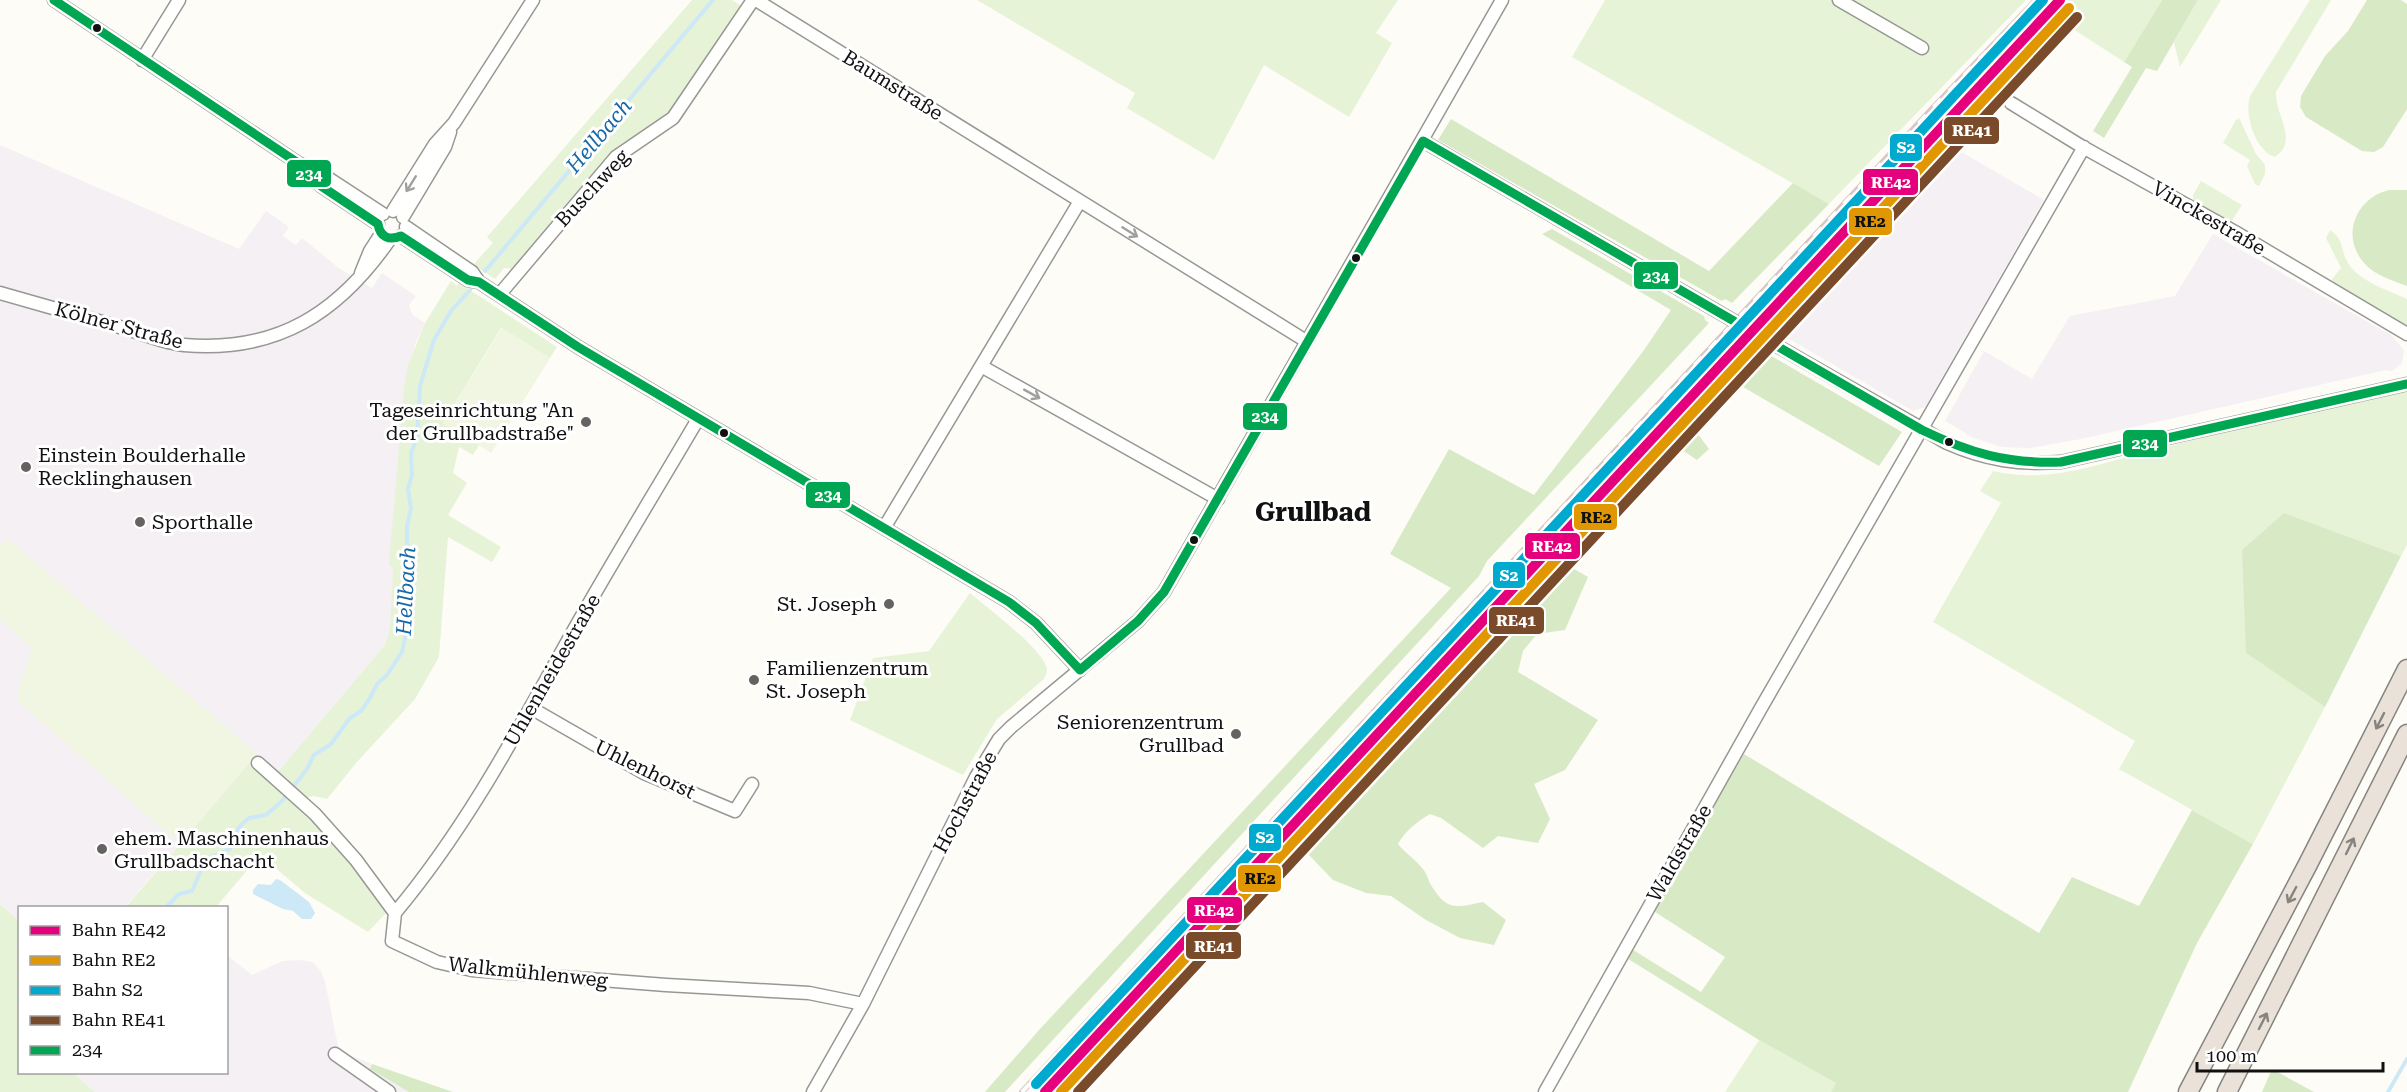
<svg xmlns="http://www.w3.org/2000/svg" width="2407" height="1092" font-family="'Roboto Serif',serif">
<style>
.industrial{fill:#f5f0f3}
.green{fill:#e7f3d7}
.forest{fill:#d8eac5}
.pitch{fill:#f0f6e1}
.water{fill:#cde8f7}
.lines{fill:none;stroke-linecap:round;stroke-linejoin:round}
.stream{stroke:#cde8f7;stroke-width:4}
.minor-casing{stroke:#979795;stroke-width:15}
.highway-casing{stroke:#858482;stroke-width:21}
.minor{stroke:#fffffe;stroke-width:12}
.highway{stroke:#eae1d8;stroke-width:18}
.rail-casing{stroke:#d9c6c7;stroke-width:6}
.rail{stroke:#fff;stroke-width:4;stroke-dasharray:11;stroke-linecap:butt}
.minor-bridge-casing{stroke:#979795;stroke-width:15;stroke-linecap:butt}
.minor-bridge{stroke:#fffffe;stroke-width:12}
.bus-1-casing{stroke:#fff;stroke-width:14}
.bus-1{stroke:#00a651;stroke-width:9}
.rail-1-casing{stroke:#fff;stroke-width:15}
.rail-2-casing{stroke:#fff;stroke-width:15}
.rail-3-casing{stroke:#fff;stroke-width:15}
.rail-4-casing{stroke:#fff;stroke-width:15}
.rail-1{stroke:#e5007d;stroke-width:10}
.rail-2{stroke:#e09702;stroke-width:10}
.rail-3{stroke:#00a9ce;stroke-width:10}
.rail-4{stroke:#7a4b2a;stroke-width:10}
.oneway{stroke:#a0a09f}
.oneway2{stroke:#88837e}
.bus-dot{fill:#111;stroke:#fff;stroke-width:2}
.poi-dot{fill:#646362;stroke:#fff;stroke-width:2}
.labels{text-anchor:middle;stroke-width:6;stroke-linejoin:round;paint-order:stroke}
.street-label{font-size:20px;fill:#111;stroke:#fff}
.poi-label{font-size:20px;fill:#111;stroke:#fff;text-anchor:start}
.water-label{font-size:21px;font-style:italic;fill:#1768a6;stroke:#fff}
.district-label{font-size:26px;font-weight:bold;fill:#111;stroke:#fff}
.line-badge{stroke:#fff;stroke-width:2}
.badge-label{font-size:16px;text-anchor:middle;font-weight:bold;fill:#fff}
.pale-badge-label{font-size:16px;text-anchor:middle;font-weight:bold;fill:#111}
</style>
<rect width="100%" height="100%" fill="#fdfcf7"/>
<path class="industrial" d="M1939 139 2044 200 1925 407 1913 411 1765 325Z
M0 145 239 249 266 211 289 227 283 236 296 245 302 238 340 269 372 288 382 273 416 296 409 305 410 309 413 315 425 323 415 344 404 388 390 627 385 645 276 774 257 754 125 907 20 908 19 921 0 904Z
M2213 234 2391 335 2404 350 2402 363 2392 371 2386 370 2081 439 2030 448 2002 447 1974 438 1945 421 1984 351 2032 379 2070 316 2175 296Z
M227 955 252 975 282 961 300 960 312 962 321 971 325 981 339 1051 372 1064 370 1069 409 1092H95L73 1073 226 1072Z"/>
<path class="green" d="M692 0H732L741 6 667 114 612 151 513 269 504 268 495 279 473 265 493 243 487 237Z
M977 0H1398L1376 33 1392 43 1349 117 1264 65 1214 160 1127 108 1135 93Z
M1605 0H2026L1829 204 1572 57Z
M2069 0H2162L2124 62 2053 16Z
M2198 0H2221L2180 67 2174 42Z
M2310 0H2331L2276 92C2274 114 2300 140 2275 157 2255 151 2244 114 2250 96Z
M2239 118 2256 154 2265 165V174L2259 186 2255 184 2247 166 2250 160 2223 143 2236 120Z
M2201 181 2242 205 2231 222 2224 220 2193 200V195Z
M2330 230C2345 239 2340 253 2350 266 2363 283 2388 290 2407 299V327L2333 283 2332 279 2341 268 2326 238Z
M451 281 457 286 459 283 557 347 550 358 501 328 443 423 479 445 473 455 459 447 453 473 467 483 448 515 501 547 492 562 448 537 439 657 415 699 357 762 327 799 314 796 303 798 276 774 385 645 390 627 393 568 389 564 404 388 408 365 425 323Z
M2407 391V545L2401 556 2284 513 2246 653 2325 707 2253 844 2119 769 2135 741 1933 622 2001 503 1980 491 1993 471C2051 485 2102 462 2158 449 2241 429 2323 407 2407 391Z
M970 593C985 606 1047 652 1047 670 1047 673 1045 676 1044 679L997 719 963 775 850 720 873 658 929 651Z
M257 754 259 757 253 764 303 807 351 863 386 913 368 932 305 893 260 855 216 907 125 908Z
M0 904 19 921 20 1072 73 1073 95 1092H0Z
M1759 1040 1837 1083 1831 1092H1725Z"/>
<path class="forest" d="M2162 0H2198L2157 71 2146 68 2104 138 2093 131 2132 67 2124 62Z
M2367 0H2401L2407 4V109L2383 147 2374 152 2362 151 2306 117 2300 107 2301 96 2325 56 2348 31Z
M1451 119 1709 271 1793 183 1829 204 1732 303 1725 299 1722 301 1438 140Z
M2389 190H2407V286C2393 281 2375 275 2365 264 2340 238 2355 198 2389 190Z
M1552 229 1704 316 1705 320 1709 323 1487 561 1479 576 1005 1092H985L1039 1030 1451 588 1390 554 1449 449 1534 495 1644 350 1671 310 1542 234Z
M1749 343 1902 432 1879 466 1738 384 1695 430 1709 449 1697 460C1692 457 1685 451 1680 450 1669 447 1665 453 1656 443Z
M2284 513 2401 556 2325 707 2246 653 2242 550Z
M1552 556 1588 577 1565 630 1537 634 1523 651 1518 672 1598 720 1565 770 1534 784 1550 819 1538 843 1498 836 1483 848 1441 818 1430 814C1418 821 1405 831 1398 844 1405 853 1415 859 1422 868 1426 872 1428 879 1431 885 1447 911 1455 908 1483 902L1506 920 1494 945 1460 938 1426 920 1391 896 1366 893 1333 880 1308 854 1293 863 1281 864 1271 857Z
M1744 754 2039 933 2072 877 2139 906 2192 810 2253 844 2197 943 2128 1092H1831L1836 1083 1759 1040 1625 957 1630 948 1701 992 1725 957 1652 910Z
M372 1064 453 1092H409L370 1069Z
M2272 1069 2314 1092H2262Z"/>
<path class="pitch" d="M502 328 550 358 491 453 443 423Z
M7 538 257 754 180 844 20 703 17 696 32 649 0 619V546Z"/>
<path class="water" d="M276 879 280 880 309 902 315 913 311 919H302L293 911 283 909 253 894V890L258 884 271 885Z"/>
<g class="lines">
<path class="stream" d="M485 271 713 0
M165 908 179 894 192 891 206 859 230 849 238 829 243 823 249 818 266 815 282 801 307 769 314 755 331 744 350 718 361 711 370 698 377 684 387 675 402 652 405 638 410 557 407 542V526L411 509 408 489 412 475 411 453 417 438 420 386 434 340 451 311 470 290
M2388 1092 2407 1059"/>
<g class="minor-casing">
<path id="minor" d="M54 0 298 163 328 178 383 214
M756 0 1306 341
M1839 0 1922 48
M142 60 179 0
M2011 103 2081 146 2235 232 2407 334
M1423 141 1715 310
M307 172 321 186 378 224
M393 211 435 144 454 123 533 0
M403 217 445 147 450 132
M406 227 472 272 479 282 578 347 1009 602 1036 623 1080 670
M401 236 468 280 479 282
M361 273 370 251 381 234
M0 293C41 305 82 316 123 328 142 333 164 343 184 345 277 353 339 313 390 239
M499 295 616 157 673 118 753 0
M1758 335 1947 443C1985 460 2020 465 2061 462L2407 384
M981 366 1218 499
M884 528 1080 201
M531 708 644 773 735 811 752 784
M258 763 315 814 356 860 395 913 392 941 437 962 472 970 666 985 809 993 863 1004
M395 913C468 826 520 726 575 628 615 557 657 489 698 419
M335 1054 389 1092
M813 1092 863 1004 976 777 999 739 1011 727 1138 621 1164 592 1502 0
M1545 1092 1761 708 2084 147"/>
</g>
<g class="highway-casing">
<path id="highway" d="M2188 1092 2308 864 2407 669
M2227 1092 2407 734"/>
</g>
<use href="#minor" class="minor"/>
<use href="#highway" class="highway"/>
<g class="rail-casing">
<path id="rail" d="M1022 1092 1929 112 2036 0"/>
</g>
<use href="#rail" class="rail"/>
<g class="minor-bridge-casing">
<path id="minor-bridge" d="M1715 310 1758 335"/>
</g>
<use href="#minor-bridge" class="minor-bridge"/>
<g class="bus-1-casing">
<path id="bus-1" d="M54 0 298 163 321 186 378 224C380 237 389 241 401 236L468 280 479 282 578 347 1009 602 1036 623 1080 670
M1423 141 1922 430C1970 453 2007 464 2061 462L2407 384
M1080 670 1138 621 1164 592 1423 141"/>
</g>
<use href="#bus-1" class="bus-1"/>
<g class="rail-1-casing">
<path id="rail-1" d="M1045 1092 2060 0"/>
</g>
<g class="rail-2-casing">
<path id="rail-2" d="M1061 1092 2069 8"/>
</g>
<g class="rail-3-casing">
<path id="rail-3" d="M1036 1084 2043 0"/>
</g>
<g class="rail-4-casing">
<path id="rail-4" d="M1078 1092 2077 17"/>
</g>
<use href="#rail-1" class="rail-1"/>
<use href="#rail-2" class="rail-2"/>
<use href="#rail-3" class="rail-3"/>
<use href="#rail-4" class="rail-4"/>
</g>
<defs><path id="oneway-shaft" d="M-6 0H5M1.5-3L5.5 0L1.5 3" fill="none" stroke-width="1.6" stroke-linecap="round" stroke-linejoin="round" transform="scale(1.5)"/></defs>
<g class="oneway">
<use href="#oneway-shaft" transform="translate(411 184) rotate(122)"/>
<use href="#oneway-shaft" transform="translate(1130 232) rotate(32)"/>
<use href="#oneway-shaft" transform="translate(1032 394) rotate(29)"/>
</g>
<g class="oneway2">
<use href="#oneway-shaft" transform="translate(2380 721) rotate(117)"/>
<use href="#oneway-shaft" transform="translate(2350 846) rotate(-64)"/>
<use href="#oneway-shaft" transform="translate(2292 895) rotate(118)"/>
<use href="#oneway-shaft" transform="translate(2263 1021) rotate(-63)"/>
</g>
<g class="bus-dot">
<circle cx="97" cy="28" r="5"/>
<circle cx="1356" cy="258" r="5"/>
<circle cx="724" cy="433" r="5"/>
<circle cx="1949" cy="442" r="5"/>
<circle cx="1194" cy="540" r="5"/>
</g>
<g class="poi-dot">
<circle cx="586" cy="422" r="6"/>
<circle cx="26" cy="467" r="6"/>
<circle cx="140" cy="522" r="6"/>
<circle cx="889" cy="604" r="6"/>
<circle cx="754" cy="680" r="6"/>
<circle cx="1236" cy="734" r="6"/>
<circle cx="102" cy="849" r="6"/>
</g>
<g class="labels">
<g class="street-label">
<text transform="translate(893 85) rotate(32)" y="7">Baumstraße</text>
<text transform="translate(592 188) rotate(-47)" y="7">Buschweg</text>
<text transform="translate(2209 218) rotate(30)" y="7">Vinckestraße</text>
<text transform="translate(119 325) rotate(15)" y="7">Kölner Straße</text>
<text transform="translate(552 670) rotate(-60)" y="7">Uhlenheidestraße</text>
<text transform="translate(645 769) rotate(26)" y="7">Uhlenhorst</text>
<text transform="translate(965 802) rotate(-62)" y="7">Hochstraße</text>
<text transform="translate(1679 853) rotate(-60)" y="7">Waldstraße</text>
<text transform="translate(528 972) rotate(6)" y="7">Walkmühlenweg</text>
</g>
<g class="poi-label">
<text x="574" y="417" text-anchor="end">Tageseinrichtung "An<tspan x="574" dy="23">der Grullbadstraße"</tspan></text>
<text x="38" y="462">Einstein Boulderhalle<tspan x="38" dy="23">Recklinghausen</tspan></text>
<text x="152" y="529">Sporthalle</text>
<text x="877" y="611" text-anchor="end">St. Joseph</text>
<text x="766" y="675">Familienzentrum<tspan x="766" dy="23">St. Joseph</tspan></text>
<text x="1224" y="729" text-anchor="end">Seniorenzentrum<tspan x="1224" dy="23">Grullbad</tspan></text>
<text x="114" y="845">ehem. Maschinenhaus<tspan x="114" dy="23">Grullbadschacht</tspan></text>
</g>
<g class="water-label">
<text transform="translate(599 136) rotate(-50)" y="7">Hellbach</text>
<text transform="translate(406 591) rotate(-87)" y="7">Hellbach</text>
</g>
<g class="district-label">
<text x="1313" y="521">Grullbad</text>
</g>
</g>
<g class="line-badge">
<rect x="1943" y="116" width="57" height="29" rx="6" fill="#7a4b2a"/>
<rect x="1889" y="133" width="34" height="29" rx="6" fill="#00a9ce"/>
<rect x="286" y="159" width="46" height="29" rx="6" fill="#00a651"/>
<rect x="1862" y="168" width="57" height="28" rx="6" fill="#e5007d"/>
<rect x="1848" y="207" width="45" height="29" rx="6" fill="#e09702"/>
<rect x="1633" y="261" width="46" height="29" rx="6" fill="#00a651"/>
<rect x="1242" y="402" width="46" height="29" rx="6" fill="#00a651"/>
<rect x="2122" y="429" width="46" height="29" rx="6" fill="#00a651"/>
<rect x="805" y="481" width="46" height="28" rx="6" fill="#00a651"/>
<rect x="1573" y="503" width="45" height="28" rx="6" fill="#e09702"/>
<rect x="1524" y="532" width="57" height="28" rx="6" fill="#e5007d"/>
<rect x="1492" y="561" width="34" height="28" rx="6" fill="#00a9ce"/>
<rect x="1488" y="606" width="57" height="29" rx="6" fill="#7a4b2a"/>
<rect x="1248" y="823" width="34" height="29" rx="6" fill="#00a9ce"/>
<rect x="1237" y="864" width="45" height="29" rx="6" fill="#e09702"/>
<rect x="1186" y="896" width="57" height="28" rx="6" fill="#e5007d"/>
<rect x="1185" y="931" width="57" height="29" rx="6" fill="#7a4b2a"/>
</g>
<g class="badge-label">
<text x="1972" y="136">RE41</text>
<text x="1906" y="153">S2</text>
<text x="309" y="180">234</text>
<text x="1891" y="188">RE42</text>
<text x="1656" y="282">234</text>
<text x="1265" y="422">234</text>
<text x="2145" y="449">234</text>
<text x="828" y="501">234</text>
<text x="1552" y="552">RE42</text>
<text x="1509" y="581">S2</text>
<text x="1516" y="626">RE41</text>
<text x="1265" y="843">S2</text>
<text x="1214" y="916">RE42</text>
<text x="1214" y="952">RE41</text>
</g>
<g class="pale-badge-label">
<text x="1870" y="227">RE2</text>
<text x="1596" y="523">RE2</text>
<text x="1260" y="884">RE2</text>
</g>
<rect x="18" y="906" width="210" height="168" fill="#ffffff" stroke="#a0a0a0" stroke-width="1.5"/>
<rect x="30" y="926" width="30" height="9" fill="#e5007d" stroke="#a0a0a0" stroke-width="1.5"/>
<text x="72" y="936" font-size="18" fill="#111111">Bahn RE42</text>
<rect x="30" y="956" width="30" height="9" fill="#e09702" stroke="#a0a0a0" stroke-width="1.5"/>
<text x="72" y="966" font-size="18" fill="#111111">Bahn RE2</text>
<rect x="30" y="986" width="30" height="9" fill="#00a9ce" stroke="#a0a0a0" stroke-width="1.5"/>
<text x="72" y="996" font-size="18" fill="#111111">Bahn S2</text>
<rect x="30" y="1016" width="30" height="9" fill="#7a4b2a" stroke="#a0a0a0" stroke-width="1.5"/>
<text x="72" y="1026" font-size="18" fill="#111111">Bahn RE41</text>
<rect x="30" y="1046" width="30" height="9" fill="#00a651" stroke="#a0a0a0" stroke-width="1.5"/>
<text x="72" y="1056" font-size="18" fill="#111111">234</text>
<path d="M2197 1062v9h186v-9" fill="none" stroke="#111111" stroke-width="3"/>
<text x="2206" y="1062" font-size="18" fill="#111111" stroke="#ffffff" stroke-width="4.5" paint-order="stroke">100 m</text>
</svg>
